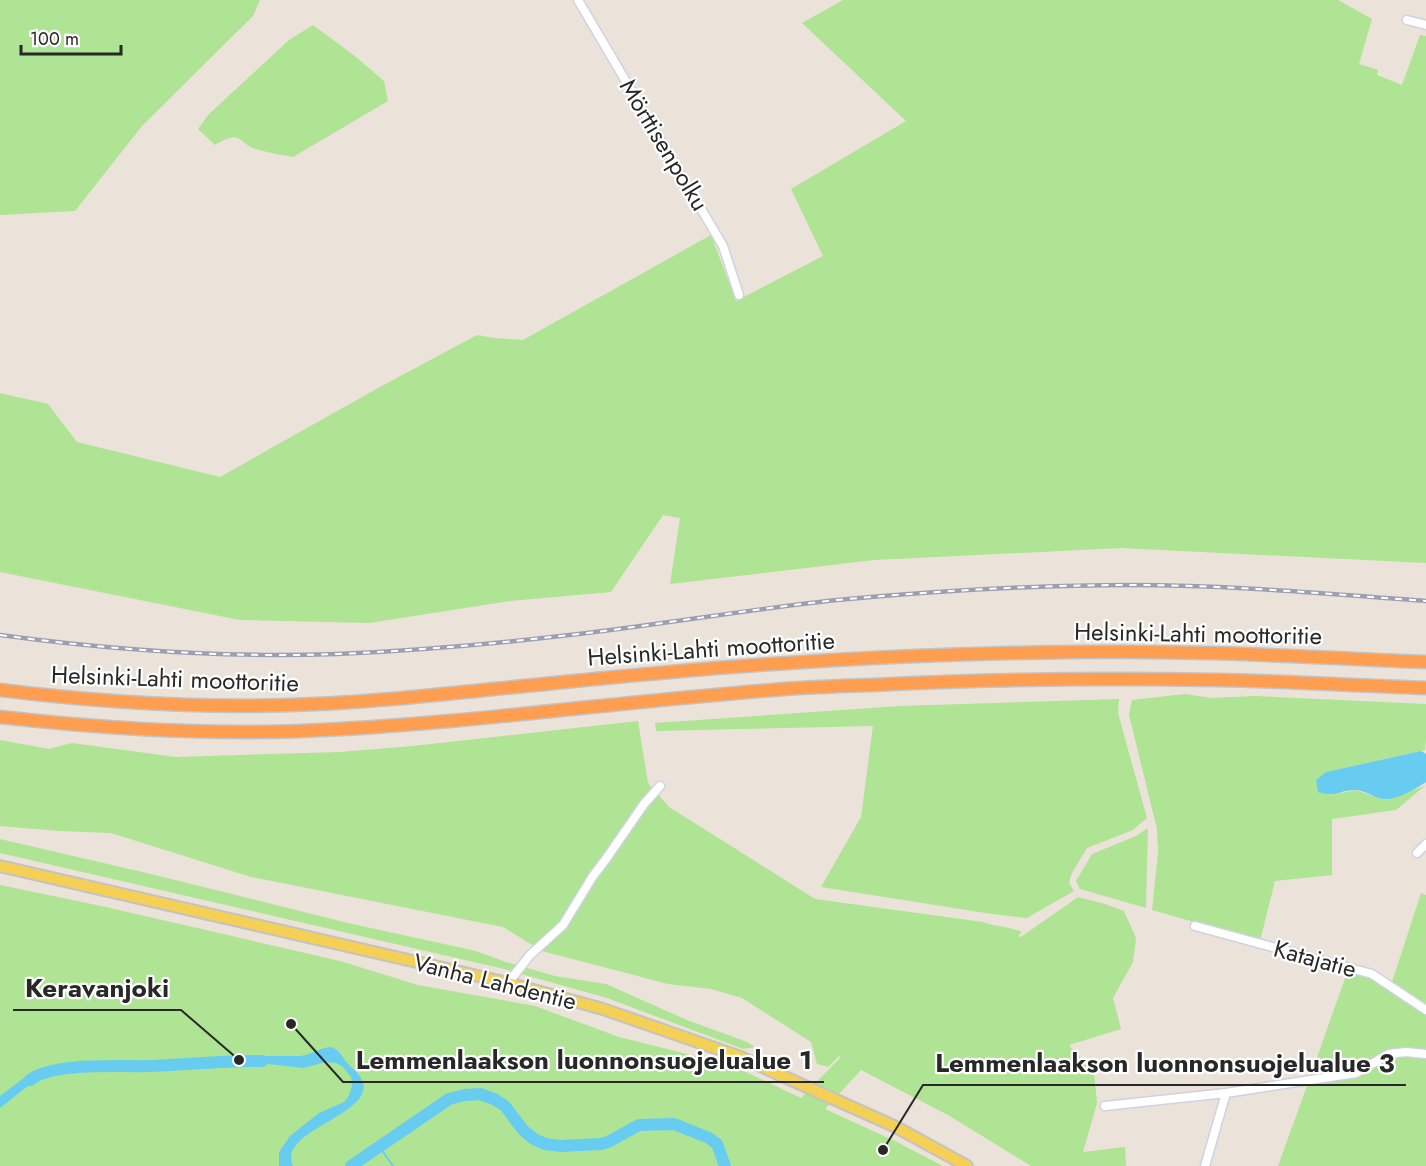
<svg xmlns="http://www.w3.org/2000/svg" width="1426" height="1166" font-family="Jost,sans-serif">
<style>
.green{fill:#aee493}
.water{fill:#68ccf1}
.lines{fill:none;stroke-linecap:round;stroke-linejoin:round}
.stream{stroke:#68ccf1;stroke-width:2}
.river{stroke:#68ccf1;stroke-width:12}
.minor-casing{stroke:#ced2e2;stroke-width:11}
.major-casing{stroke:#c3c3c3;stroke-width:14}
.highway-casing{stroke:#c3c3c3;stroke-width:15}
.minor{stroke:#fff;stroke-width:8}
.major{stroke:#f4d055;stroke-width:10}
.highway{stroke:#ff9d50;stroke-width:12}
.rail-casing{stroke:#9c9fb3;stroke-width:4.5}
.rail{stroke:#fff;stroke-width:2;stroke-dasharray:7;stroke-linecap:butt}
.labels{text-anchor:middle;stroke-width:4.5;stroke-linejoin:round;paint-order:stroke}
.street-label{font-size:24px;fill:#282828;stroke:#fff}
.leader{fill:none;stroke:#282828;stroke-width:2}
.callout-dot{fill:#282828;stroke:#fff;stroke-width:2}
.callout-label{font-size:26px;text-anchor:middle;font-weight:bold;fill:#282828;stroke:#fff;stroke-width:4.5;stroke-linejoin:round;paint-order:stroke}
</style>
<rect width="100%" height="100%" fill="#ebe3d9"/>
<path class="green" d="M0 0H260L253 16 142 126 75 211 0 215Z
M843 0H1338L1372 19 1359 64 1378 70 1377 75 1402 85 1420 35 1426 36V563L1122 548 874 560 670 584 680 518 663 515 611 592 510 601 369 623 240 620 0 572V393L48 404 77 442 220 477 378 388 477 335 494 338 523 340 711 235 736 301 823 256 791 189 906 121 802 23Z
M313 25 356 57 384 81 388 101 293 157C282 155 270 153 259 150 235 143 244 128 215 145L198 129 208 115 289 40Z
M1185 694 1212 698 1255 696 1426 704V738L1425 750 1326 772 1330 795 1356 790 1384 800 1394 798 1426 785 1396 810 1332 819V875L1275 881 1260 941 1152 910 1158 852 1157 829 1129 715 1132 700Z
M1119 699 1118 713 1147 818 1133 830 1087 848 1071 875 1069 883 1074 891 1027 918 992 914 821 887 861 817 873 726 656 731 655 723 900 706Z
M638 721 648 783 669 807 815 899 983 922C995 927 1008 926 1022 932L1018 936 1021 937 1078 897 1102 903 1124 911 1136 938 1133 962 1113 998 1121 1029 1069 1045 1094 1072 1097 1103 1083 1152 1125 1147 1126 1166H1031L948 1115 861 1070 825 1109 895 1141 943 1166H0V885L106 907 340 961 418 985 535 1006 619 1037 731 1065 801 1098 841 1057 839 1056 828 1067 817 1064 811 1042 742 998 711 989 668 984 542 951 503 927 251 877 111 833 59 831 0 826V740L49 749 72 743 176 757 340 752 413 746Z
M1148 828 1146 908 1080 889 1076 881 1092 854 1136 836Z
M0 839 151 874 348 923 476 951 506 962 555 976 606 984 687 1020 747 1042 755 1047 743 1049 607 998 504 969 0 853Z
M1421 893 1426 895V1006L1391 985Z
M1348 970 1372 976 1426 1013V1050L1406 1048 1355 1070 1310 1077Z
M1407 1055 1426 1057V1166H1278L1308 1083 1359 1075 1390 1058Z"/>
<path class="water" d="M1421 751 1426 754V782C1416 789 1395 801 1382 799 1373 797 1364 790 1355 790 1339 790 1338 798 1318 792L1316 780 1326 772Z
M331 1047C341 1050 343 1060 350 1066 405 1111 274 1125 293 1166H279V1152L290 1136 319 1113 342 1103 346 1100 349 1095 352 1086 351 1077 342 1066 336 1063 326 1062 303 1068 269 1064 248 1065V1056H301C312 1054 320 1048 331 1047Z
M41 1069 45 1078 33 1082 0 1108V1096L29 1074Z"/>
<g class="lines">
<path class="stream" d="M379 1146 393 1166"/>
<path class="river" d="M30 1080C53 1062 118 1067 148 1066 186 1065 224 1060 262 1061
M351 1166 449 1099 465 1095 480 1094 494 1099 505 1106 523 1130 534 1139 545 1144 561 1146 601 1144 608 1142 639 1125 674 1124 709 1138 717 1144 725 1166"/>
<g class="minor-casing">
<path id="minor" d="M578 0 723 246 739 295
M1407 20 1426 25
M1417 853 1426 844
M1195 926 1372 974 1426 1010
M508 983 530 955 563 925 593 876 606 859 644 804 660 786
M1105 1106 1226 1093 1356 1073 1389 1054 1406 1052 1426 1054
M1205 1166 1226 1093"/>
</g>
<g class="major-casing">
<path id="major" d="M0 866 508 983 603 1009 738 1056 896 1127 967 1166"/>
</g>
<g class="highway-casing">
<path id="highway" d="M0 690C105 703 210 709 315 704 375 702 435 695 494 689 587 680 680 670 773 664 873 657 974 653 1074 652 1192 650 1309 657 1426 662
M0 717C107 729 215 736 322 730 473 723 623 701 773 690 806 687 840 686 873 685 988 679 1103 678 1218 680 1287 681 1357 686 1426 688"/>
</g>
<use href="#minor" class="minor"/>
<use href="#major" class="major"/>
<use href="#highway" class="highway"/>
<g class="rail-casing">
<path id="rail" d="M0 635C111 650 225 658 337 654 409 651 481 645 552 637 647 627 742 610 837 600 935 591 1034 585 1132 585 1230 585 1328 594 1426 601"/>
</g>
<use href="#rail" class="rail"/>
</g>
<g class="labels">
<g class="street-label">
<text transform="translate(664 145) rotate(59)" y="8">Mörttisenpolku</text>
<text transform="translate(1198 634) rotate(1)" y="8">Helsinki-Lahti moottoritie</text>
<text transform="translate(711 649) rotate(-4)" y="8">Helsinki-Lahti moottoritie</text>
<text transform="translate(175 679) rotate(2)" y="8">Helsinki-Lahti moottoritie</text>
<text transform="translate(1315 959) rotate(15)" y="8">Katajatie</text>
<text transform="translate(495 982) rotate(14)" y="8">Vanha Lahdentie</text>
</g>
</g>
<path class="leader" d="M239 1060L181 1010H13M291 1024L343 1082H824M883 1150L923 1085H1406"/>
<g class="callout-dot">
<circle cx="239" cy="1060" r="6"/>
<circle cx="291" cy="1024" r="6"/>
<circle cx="883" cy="1150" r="6"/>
</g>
<g class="callout-label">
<text x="97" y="997">Keravanjoki</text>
<text x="584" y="1069">Lemmenlaakson luonnonsuojelualue 1</text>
<text x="1165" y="1072">Lemmenlaakson luonnonsuojelualue 3</text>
</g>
<path d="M21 45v9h100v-9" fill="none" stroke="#282828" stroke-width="3"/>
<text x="30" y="45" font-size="18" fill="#282828" stroke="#ffffff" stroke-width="4.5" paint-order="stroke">100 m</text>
</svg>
